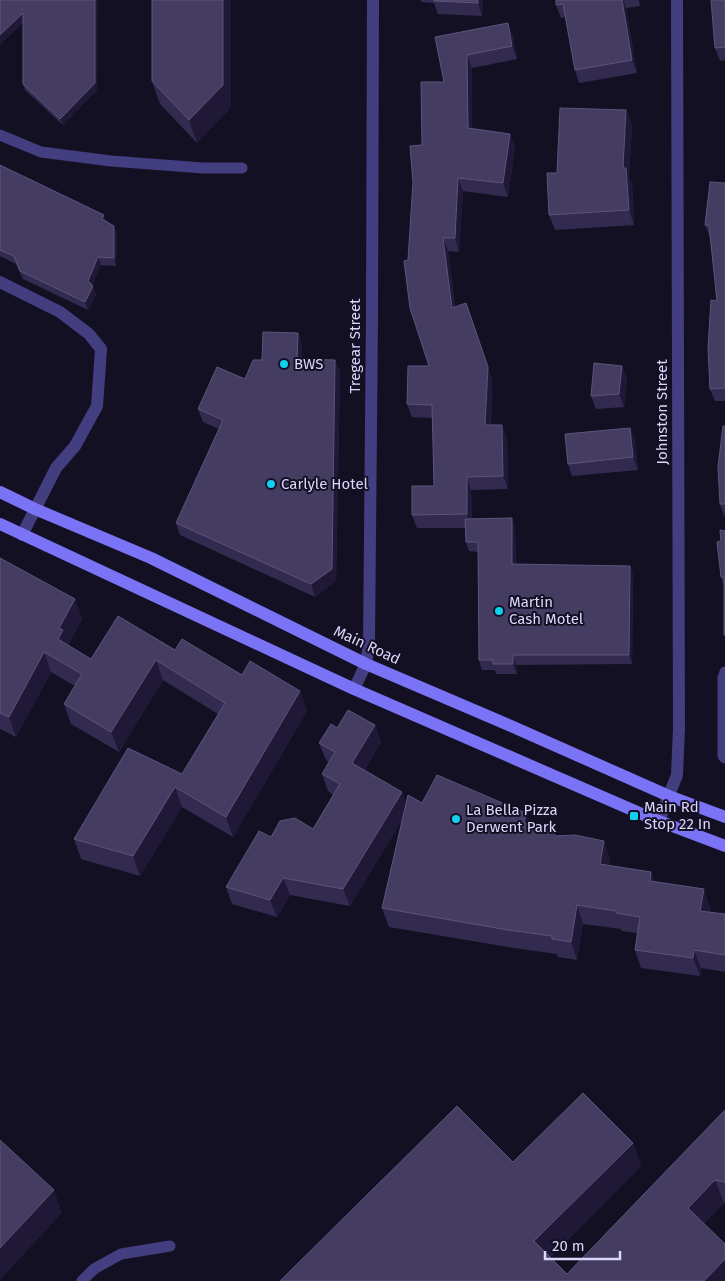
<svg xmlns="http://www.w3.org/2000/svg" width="725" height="1281" font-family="'Fira Sans',sans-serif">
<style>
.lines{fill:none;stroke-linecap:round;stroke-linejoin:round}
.service{stroke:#433e80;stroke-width:11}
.minor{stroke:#433e80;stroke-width:12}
.secondary{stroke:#7b73f6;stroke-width:12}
.wall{fill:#332a50}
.shaded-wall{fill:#1f1837}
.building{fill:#453c62;stroke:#5c547a}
.poi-dot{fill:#10d0ee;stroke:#141024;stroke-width:2}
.labels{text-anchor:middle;stroke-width:4;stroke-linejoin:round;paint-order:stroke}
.street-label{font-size:15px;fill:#dbd6fc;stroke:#141024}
.poi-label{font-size:15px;fill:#dbd6fc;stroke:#141024;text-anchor:start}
</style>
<rect width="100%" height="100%" fill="#141024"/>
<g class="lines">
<path class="service" d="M0 135 41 152 111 161 203 168H242
M725 672 723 678V756L725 758
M82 1281 94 1269 121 1254 170 1246"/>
<path class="minor" d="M0 282 60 312 89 334 101 349 97 406 75 446 56 468 22 535
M354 689 366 664 369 643 372 315 373 0
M659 821 677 775 679 728 677 0"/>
<path class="secondary" d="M0 492 35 509 151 558 366 664 511 726 669 796 725 817
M0 524 354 689 651 818 725 846"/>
</g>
<path class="wall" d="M0 0 97 90 63 125 25 90 23 84V22L0 44Z
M152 0H231V107L197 143 160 104 152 81Z
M421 0H483L482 16 438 14 434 3 421 2Z
M556 0H639L640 6 626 8 637 73 579 83 575 70 565 17 561 18 556 5Z
M725 0V60L720 61 715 48Z
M508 23 513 36 517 59 472 68V129L515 147 508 197 463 191 459 252 448 251 455 307 471 316 492 381 491 425 507 438 508 489 471 490 472 519 512 518 515 528 516 564 630 566 633 576 632 664 516 665 517 674H496L495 670H482L479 660 478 552 469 551 466 542 465 528H417L412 515 434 486 433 418 412 417 407 404 429 366 408 260 422 145 444 82 435 37Z
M626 110 632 126 629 177 632 184 634 225 555 230 549 215 557 173Z
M0 165 107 222 117 234 116 266 101 265 92 285 96 294 88 310 23 279 16 264 0 256Z
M725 183V401H715L710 389 717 301 710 237 705 225Z
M298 333 302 345V359L335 360 340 372 336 581 315 597 180 535 176 523 219 429 203 422 198 409 245 379 262 360Z
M622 366 627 378 624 407 596 409 591 396Z
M725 426V516H724L720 504Z
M630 428 635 441 638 470 572 476 568 464Z
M725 531V637L724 635V586L721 577V541Z
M0 557 1 559 75 599 82 619 68 645 91 659 175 650 242 675 300 691 307 711 233 837 182 807 140 876 81 859 74 839 182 774 218 714 163 680 119 752 71 724 64 704 75 686 51 672 16 737 0 729Z
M375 725 381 742 365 770 402 792 406 803H422L530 824 556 836 610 859 609 866 651 872 654 881 710 907V912L725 914V972L701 968 700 976 641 968 635 950 637 933 622 931 621 929 583 924 577 960 558 957 557 954 514 948 389 927 382 908 403 818 350 906 290 895 277 917 232 904 226 887 271 837 313 829 333 795 328 791 322 774 329 762 326 760 319 743 337 728Z
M725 1110V1203H724L704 1223 725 1281H280L513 1162 633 1143 641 1166 550 1257 567 1274Z"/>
<path class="shaded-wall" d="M95 0H98L97 90 63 125 60 119Z
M223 0H231V107L197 143 189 120Z
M478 0H483L482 16 478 3Z
M622 0H623L626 8 637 73 632 60Z
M23 13 25 19 0 44V35Z
M508 23 513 36 517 59 512 46Z
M467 55 472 68V142L468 128Z
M626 110 632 126 629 177 632 184 634 225 629 210 623 168Z
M510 134 515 147 508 197 503 183Z
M458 178 463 191 459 252 455 238Z
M104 215 107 223 102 219Z
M114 226 117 234 116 266 114 258Z
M443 238 448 251 456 321 452 308Z
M98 257 101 265 91 289 88 281Z
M93 286 96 294 88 310 85 302Z
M471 316 492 381 490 438 485 425Z
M298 333 302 345V372L297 359Z
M335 360 340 372 336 581 315 597 311 584Z
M622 366 627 378 624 407 619 394Z
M502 425 507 438 508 489 503 476Z
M630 428 635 441 638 470 633 457Z
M467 477 471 490 472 528 467 514Z
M512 518 515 528 516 574 512 564Z
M630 566 633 576 632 664 629 655Z
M75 599 82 619 68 645 70 650 58 639 59 628Z
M44 652 51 672 16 737 9 717Z
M513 655 516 665 517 674 513 664Z
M156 660 163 680 119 752 111 732Z
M300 691 307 711 233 837 226 817Z
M375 725 381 742 359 780 352 763Z
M175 787 182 807 140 876 133 856Z
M402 792 408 809 350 906 343 889Z
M526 813 532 831 524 823Z
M604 841 610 859 607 882 600 864Z
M651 872 658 890 650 881Z
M283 878 290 895 277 917 270 900Z
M704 889 710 907 707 929 700 911Z
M577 905 583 924 577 960 571 942Z
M694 950 701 968 700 976 693 958Z
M633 1143 641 1166 542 1264 534 1241Z
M715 1180 724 1203 696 1231 688 1208Z
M54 1190 62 1213 0 1280V1248Z
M725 1259V1281H704Z"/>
<path class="building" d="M0 0H95V83L60 119 23 84V13L0 35Z
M152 0H223V85L189 120 152 81Z
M434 0H478V3L434 1Z
M556 0H622L632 60 575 70 563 4 556 5Z
M711 0H725V47L715 48Z
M508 23 512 46 467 55 468 128 510 134 503 183 458 178 455 238H443L452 308 466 303 488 367 485 425H502L503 476 467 477V514L412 515V486H434L432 405 407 404 408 366H429L410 308 404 261 408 260 413 182 410 146 422 145 421 82H444L435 37Z
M560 108 626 110 623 168H626L629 210 549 215 547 173H557Z
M0 165 104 215 102 219 114 226V258L98 257 88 281 93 286 85 302 20 271 14 256 0 250Z
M710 182 725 183V388L710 389 708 349 711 300 717 301 709 225H705Z
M263 332 298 333 297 359 335 360 332 569 311 584 176 523 223 420 198 409 217 367 245 379 253 360H262Z
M594 363 622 366 619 394 591 396Z
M723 426H725V504H720L718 467Z
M630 428 633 457 568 464 565 434Z
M512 518V564L630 566 629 655H513V664H493V660H479L478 542H466L465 519Z
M720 530 725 531V635H724V577H721L717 542 721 541Z
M0 558 75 599 59 628 63 630 58 639 91 659 118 616 175 650 182 639 242 675 250 661 300 691 226 817 175 787 133 856 74 839 128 748 182 774 225 703 156 660 111 732 64 704 82 674 44 652 9 717 0 713Z
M348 710 375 725 352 763 402 792 343 889 283 878 270 900 226 887 259 831 271 837 280 821 295 818 313 829 340 784 322 774 335 752 319 743 331 724 337 728Z
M437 775 526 813 524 823 548 826 556 836 575 835 604 841 600 864 651 872 650 881 704 889 700 911 725 914V955L694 950 693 958 635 950 640 917 616 913V911L577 905 571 942 552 939V936L508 930 382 908 408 795 422 803Z
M583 1093 633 1143 534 1241 567 1274 725 1110V1182L715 1180 688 1208 725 1244V1259L704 1281H280L457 1106 513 1162Z
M0 1140 54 1190 0 1248Z"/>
<g class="poi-dot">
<circle cx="284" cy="364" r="5"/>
<circle cx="271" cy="484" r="5"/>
<circle cx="499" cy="611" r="5"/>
<rect x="629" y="811" width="10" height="10" rx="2.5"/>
<circle cx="456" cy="819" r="5"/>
</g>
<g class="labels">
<g class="street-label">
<text transform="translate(355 346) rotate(-90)" y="5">Tregear Street</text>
<text transform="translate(662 412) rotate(-90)" y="5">Johnston Street</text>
<text transform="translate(367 645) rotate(25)" y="5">Main Road</text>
</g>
<g class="poi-label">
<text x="294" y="369">BWS</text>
<text x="281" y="489">Carlyle Hotel</text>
<text x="509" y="607">Martin<tspan x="509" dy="17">Cash Motel</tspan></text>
<text x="644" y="812">Main Rd<tspan x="644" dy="17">Stop 22 In</tspan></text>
<text x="466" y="815">La Bella Pizza<tspan x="466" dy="17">Derwent Park</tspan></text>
</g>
</g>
<path d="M545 1251v8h75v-8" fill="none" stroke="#dbd6fc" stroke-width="2.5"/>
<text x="552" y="1251" font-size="15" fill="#dbd6fc" stroke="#141024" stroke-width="4" paint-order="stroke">20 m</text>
</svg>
